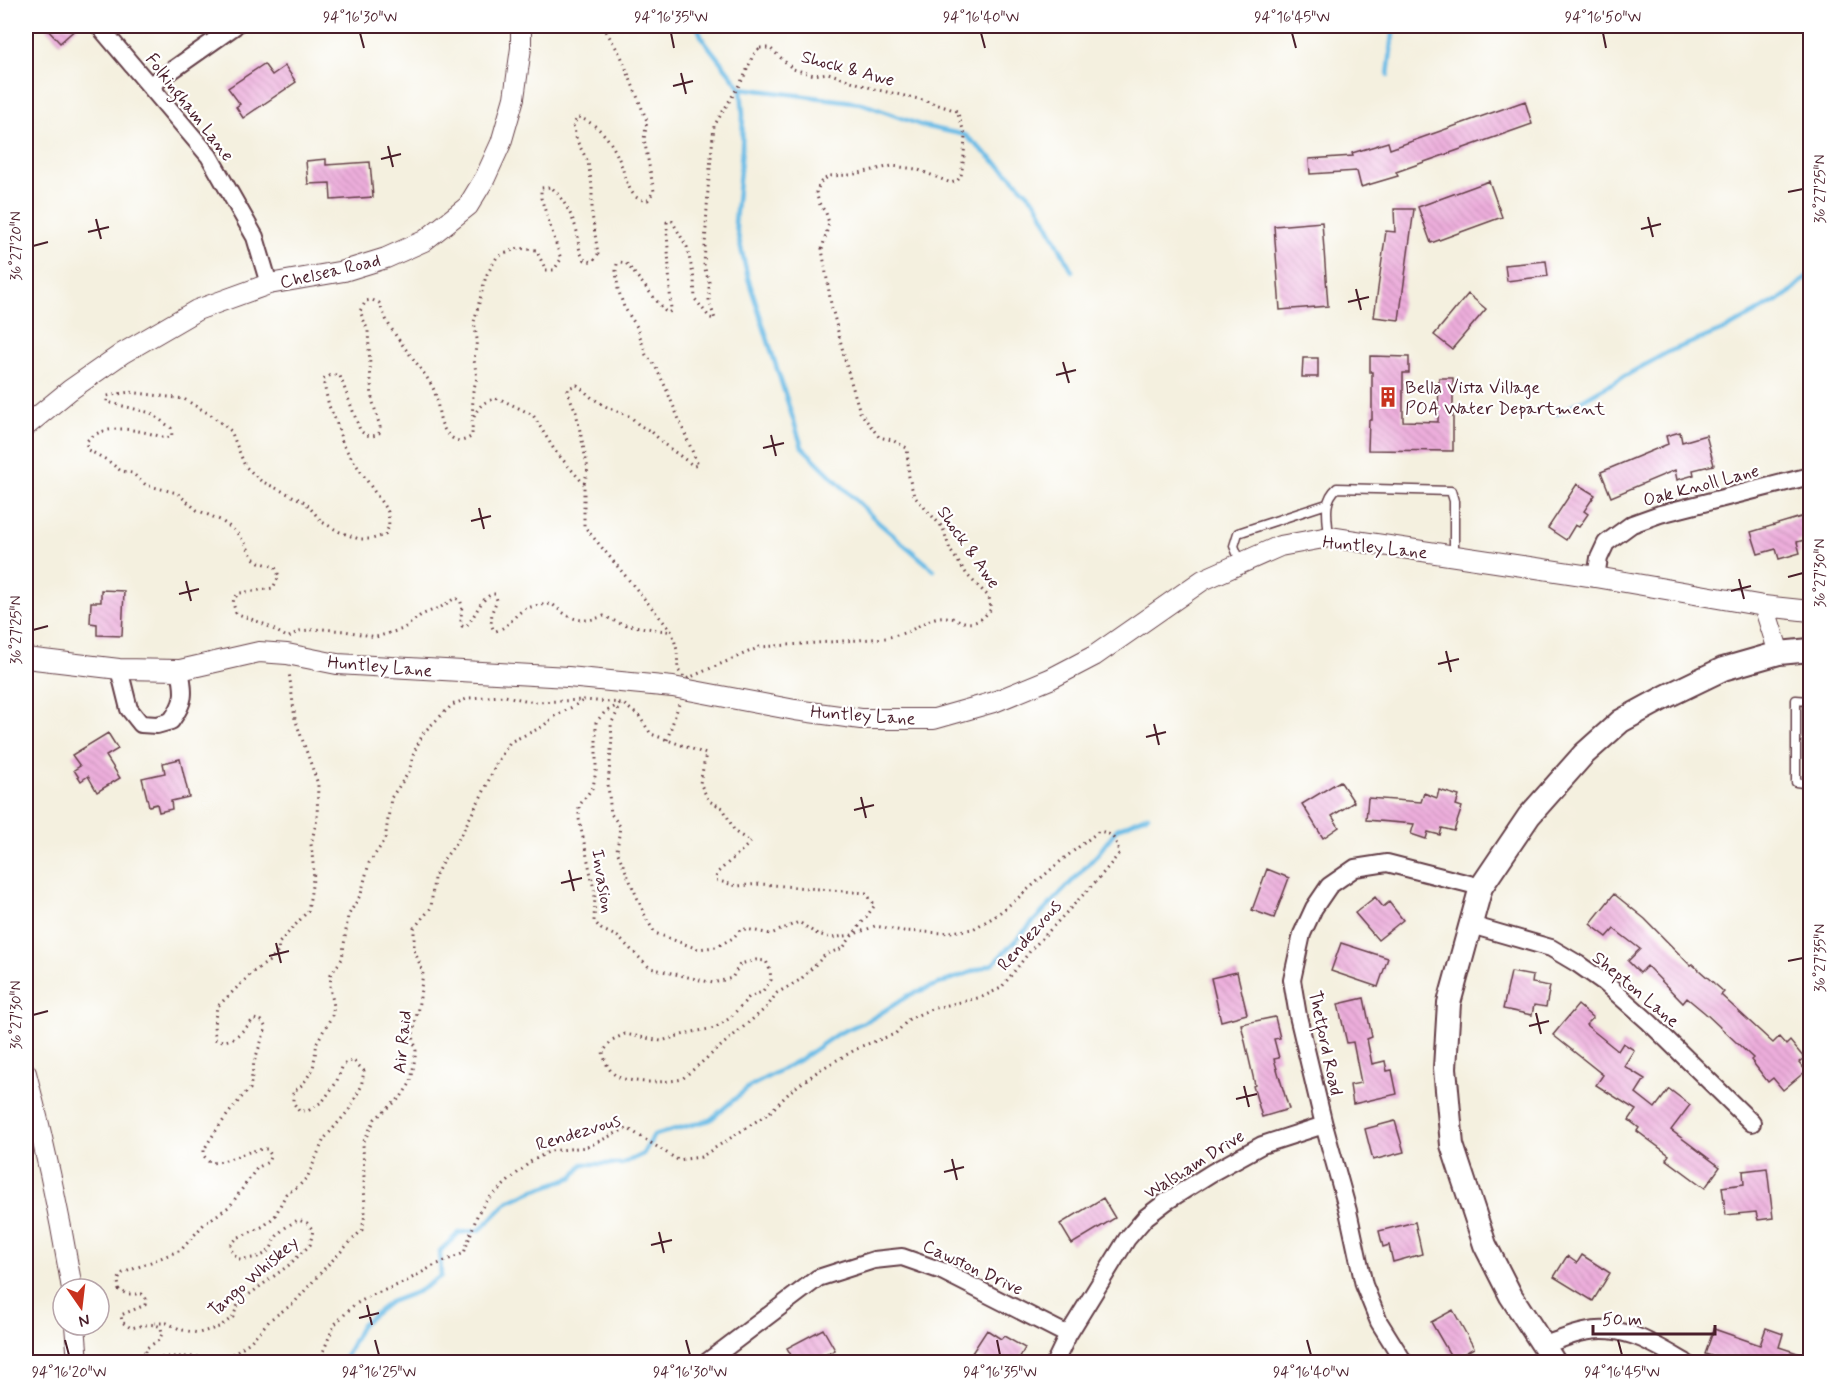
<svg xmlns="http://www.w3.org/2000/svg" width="1836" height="1388" font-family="Mynerve,sans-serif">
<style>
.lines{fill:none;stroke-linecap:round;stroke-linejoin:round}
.stream{stroke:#6bbce6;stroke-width:4.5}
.building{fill:url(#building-back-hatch)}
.service-casing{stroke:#643e46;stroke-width:11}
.minor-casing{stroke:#643e46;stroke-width:20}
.tertiary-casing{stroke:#643e46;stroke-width:22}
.secondary-casing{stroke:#643e46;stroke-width:26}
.path{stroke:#643e46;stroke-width:3;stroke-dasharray:1.5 4.5;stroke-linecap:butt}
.service{stroke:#fff;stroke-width:8}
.minor{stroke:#fff;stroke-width:16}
.tertiary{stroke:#fff;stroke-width:20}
.secondary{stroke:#fff;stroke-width:22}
.ticks{fill:none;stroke:#4a1f2b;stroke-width:2}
.labels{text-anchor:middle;stroke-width:4.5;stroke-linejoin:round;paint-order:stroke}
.street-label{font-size:18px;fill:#4a1f2b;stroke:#fff}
.poi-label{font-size:18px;fill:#4a1f2b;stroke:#fff;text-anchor:start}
.neatline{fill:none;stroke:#4a1f2b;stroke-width:2}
.ticks-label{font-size:15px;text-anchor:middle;fill:#4a1f2b}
</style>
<defs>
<pattern id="building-back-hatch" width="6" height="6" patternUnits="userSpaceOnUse" patternTransform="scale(1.5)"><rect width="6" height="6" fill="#ecaddb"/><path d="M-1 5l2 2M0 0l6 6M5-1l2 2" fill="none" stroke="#cc94bc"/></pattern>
</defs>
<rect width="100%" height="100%" fill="#fff"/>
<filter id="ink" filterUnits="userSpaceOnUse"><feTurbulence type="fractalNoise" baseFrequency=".0167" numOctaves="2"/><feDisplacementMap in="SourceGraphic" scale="12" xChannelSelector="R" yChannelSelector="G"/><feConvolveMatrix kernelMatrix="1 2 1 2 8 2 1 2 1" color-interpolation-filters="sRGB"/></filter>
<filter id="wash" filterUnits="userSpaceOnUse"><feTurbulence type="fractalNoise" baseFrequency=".008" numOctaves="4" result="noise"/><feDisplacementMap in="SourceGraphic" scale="24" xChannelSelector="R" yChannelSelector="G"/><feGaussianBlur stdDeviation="1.35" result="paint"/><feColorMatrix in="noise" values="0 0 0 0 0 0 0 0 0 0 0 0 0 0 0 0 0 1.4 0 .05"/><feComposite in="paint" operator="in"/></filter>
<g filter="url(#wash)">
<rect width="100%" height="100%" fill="#f4f0df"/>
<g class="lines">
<path class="stream" d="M697 26 702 38 741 88 743 115 742 149 735 222 748 278 802 447 879 523 934 570
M1388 75 1394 26
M741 88 861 103 923 126 965 135 1009 174 1036 202 1072 271
M1557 414 1668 352 1728 328 1787 295 1810 274
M343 1362 362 1324 390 1302 419 1291 441 1276 440 1251 459 1233 480 1230 508 1202 532 1191 573 1177 583 1164H622L643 1154 654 1135 710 1120 749 1087 801 1059 837 1034 873 1018 909 995 993 964 1097 855 1117 829 1148 815"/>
</g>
<g id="blocks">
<path class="building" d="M44 26H79L60 43Z
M264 64 272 75 285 66 296 82 243 118 236 107 240 104 228 88Z
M1525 101 1532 124 1396 172 1398 176 1361 187 1357 171 1310 174 1309 159 1353 156 1352 153 1388 142 1390 149Z
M326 159V165L370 162 373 197 331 200 330 183 308 184 306 161Z
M1489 181 1502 217 1431 243 1418 207Z
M1394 209H1414L1399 320 1374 317 1386 231 1395 232Z
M1322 222 1328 306 1280 310 1274 226Z
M1546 261 1548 276 1507 281 1505 265Z
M1468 294 1486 309 1452 349 1434 335Z
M1370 356 1409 357V373H1403V421L1438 422 1439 378H1453V451L1368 450 1369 420H1372V372H1370Z
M1303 358H1318V377H1302Z
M1680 432 1682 442 1706 435 1714 465 1693 470 1694 475 1677 480 1675 470 1611 497 1601 472 1668 444 1666 436Z
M1577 484 1595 495 1584 511 1588 514 1579 527 1575 525 1566 540 1548 528Z
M1801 517 1808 539 1797 542 1800 553 1779 559 1776 549 1758 554 1751 532Z
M101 590 124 591 122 636 97 635V624L90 623 91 602H101Z
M108 733 118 749 106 756 120 778 97 792 88 776 81 781 74 770 80 766 72 755Z
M180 759 189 797 171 801 172 809 159 812 157 804 149 806 142 778 165 773 163 763Z
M1340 781 1354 802 1332 816 1339 827 1323 838 1302 804Z
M1439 790 1459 796 1456 805 1462 807 1454 831 1442 828 1440 835 1428 832 1426 839 1411 834 1414 824 1366 820 1368 798 1421 802 1424 793 1437 798Z
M1267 869 1289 878 1274 918 1252 910Z
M1614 894 1645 919 1690 965 1692 964 1724 992 1721 995 1773 1043 1779 1037 1786 1045 1790 1041 1804 1058 1799 1062 1806 1071 1783 1090 1773 1078 1768 1082 1751 1060 1753 1058 1705 1013 1687 998 1683 1003 1647 966 1640 973 1628 961 1640 949 1614 929 1607 937 1590 924Z
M1375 897 1383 907 1389 902 1403 920 1378 940 1355 913Z
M1341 943 1388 958 1378 987 1331 971Z
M1237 972 1247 1014 1221 1021 1211 978Z
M1511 972 1533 976 1532 983 1550 986 1546 1007 1534 1005 1532 1015 1503 1009Z
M1364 998 1372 1037 1367 1039 1372 1064 1385 1061 1387 1071 1392 1070 1397 1094 1353 1104 1350 1085 1361 1083 1353 1042 1347 1043 1338 1004Z
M1578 1005 1593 1018 1586 1025 1618 1051 1623 1043 1634 1050 1624 1066 1645 1079 1636 1093 1655 1108 1669 1089 1690 1105 1671 1130 1720 1167 1705 1188 1666 1159 1669 1155 1637 1131 1639 1128 1629 1120 1636 1110 1596 1085 1603 1075 1553 1035Z
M1275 1017 1280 1038 1274 1039 1279 1058 1274 1059 1289 1109 1262 1117 1253 1086 1255 1085 1241 1024Z
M1395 1121 1404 1152 1373 1160 1365 1129Z
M1767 1168 1773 1218 1758 1220 1756 1212 1726 1215 1722 1187 1744 1184 1743 1171Z
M1103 1198 1115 1218 1072 1244 1060 1224Z
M1415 1222 1422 1254 1393 1262 1389 1245 1383 1247 1379 1231Z
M1582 1255 1610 1273 1593 1301 1554 1277 1567 1256 1577 1263Z
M1453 1310 1474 1348 1453 1360 1431 1322Z
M1766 1328 1783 1334 1779 1347 1810 1357V1362H1731L1705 1354 1714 1329 1760 1345Z
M823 1329 835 1350 823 1356 826 1362H795L787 1348Z
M987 1330 1001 1339 1004 1336 1025 1348 1017 1362H988L972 1353Z"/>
</g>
</g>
<g filter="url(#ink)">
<use href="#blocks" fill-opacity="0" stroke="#643e46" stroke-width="1.5"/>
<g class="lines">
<g class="service-casing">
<path id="service" d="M1329 537C1328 520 1322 501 1337 488L1451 491 1454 501V556
M1241 563 1234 546 1238 533 1327 504
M1810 701 1796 700V782L1810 784"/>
</g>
<g class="minor-casing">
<path id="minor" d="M99 26 209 156 255 237 269 284
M151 85 235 26
M1596 577 1599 558 1606 543 1632 524 1660 514 1810 476
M119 669 129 709 141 724 157 725 171 721C185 702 185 693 180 670
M1471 925 1551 948 1578 964 1605 983 1649 1022 1752 1123
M1544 1345C1557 1341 1570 1335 1584 1332 1622 1323 1654 1344 1685 1362
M707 1362 818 1278 874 1260 902 1257 942 1271 1068 1335
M1055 1362 1068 1335 1127 1239 1146 1217 1167 1201 1213 1172 1262 1145 1324 1125
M1404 1362 1379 1322 1364 1285 1348 1211 1324 1125 1298 1016 1292 980 1302 934 1314 908 1329 886 1355 868 1387 863 1481 887"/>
</g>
<g class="tertiary-casing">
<path id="tertiary" d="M26 426 70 390 123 353 197 310 269 284 344 271 386 258 424 241 468 206 485 178 501 143 514 98 521 48V26
M1764 606 1810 611
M26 658 119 669 180 670 259 652 287 654 337 664 568 677 673 687 795 710 861 719H934L994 702 1050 679 1094 656 1203 580 1280 546 1329 537 1596 577 1764 606 1779 653
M26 1073C45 1145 60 1216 72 1289
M75 1325 78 1362"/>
</g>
<g class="secondary-casing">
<path id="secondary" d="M1554 1362 1511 1296 1485 1245 1452 1145 1445 1068 1449 1003 1481 887 1529 816 1583 755 1621 721 1667 696 1723 669 1779 653 1810 650"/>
</g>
<path class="path" d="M760 48H770L793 69 814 75 828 73 874 89 923 100 957 111 965 135 964 156 961 176 957 181 951 183 916 169 892 166 850 175 829 176 821 182 816 192 819 203 826 213 829 223 822 249 831 304 849 375 860 412 879 437 892 440 907 448 909 477 914 496 943 528 950 550 968 576 989 597 991 609C968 638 959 611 935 618 926 621 918 627 909 631 902 634 893 636 886 638L760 647 686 679 678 670 677 650 672 632 584 526V484L588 469 576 412 568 393V388L577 385 580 387 592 398 607 407 631 417 639 425 652 432 665 445 694 466 698 465 665 386 654 364 646 355 637 327 624 307 618 289 616 271 617 264 620 262 626 263 665 311 668 313 671 311 667 229V222L672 221 687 247 694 279 695 299 710 318 715 319 709 301V282L704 266 708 189 714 126 744 77 753 55Z
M474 417C479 404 487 399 500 399L533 415 555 451 584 484
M285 636 266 625 236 613 233 603 234 598 240 593 273 588 279 576 275 567 259 562 253 558 244 541 233 529 220 520 197 510 177 493 146 485 132 473 121 471 107 460 88 450 86 442C106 420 142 431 166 438L172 436 171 428 151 413 107 402V396L130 392 184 399 211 415 231 431 245 466 261 481 305 502 322 522 340 532 359 539H372L385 535 389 526 388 512 343 445 336 421 329 406 323 380C328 376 333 373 340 376L360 430C365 436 373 438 379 433L380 427 372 399 368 331 360 311 366 301 372 300 379 303C383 311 386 321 391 328 403 348 420 365 432 386 441 402 435 424 451 437 458 443 465 441 472 436L473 391 477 378 474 360 477 339 474 322 486 276 497 257 518 248 536 250 546 270H554L561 259 541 198V188L551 187C562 197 571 213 576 228 580 241 576 248 585 260L593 262 598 254 592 214V186L588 162 577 141 573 125 578 117C603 126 615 146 623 170 625 178 629 190 635 196 639 200 643 200 648 200L654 191 644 139 647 121 621 56 603 26
M289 637 299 631 322 629 345 631 376 637 403 629 421 615 441 607 455 598 460 600C464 608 459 617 462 626L465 627C476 617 478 601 492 594H495L497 600 492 612 491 624 493 629 496 631C508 627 511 620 519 613 529 605 541 605 552 604 571 620 580 624 604 616L621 624 672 632
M667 740 679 704
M154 1323H167L182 1330 199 1333 219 1327 233 1317 239 1302 289 1265 310 1245 313 1230 307 1223 298 1220C290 1224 280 1230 275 1239 273 1241 273 1245 271 1248 264 1258 250 1259 239 1259L232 1252 231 1245 237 1238 264 1226 275 1216 286 1194 299 1186 308 1176 324 1139 349 1110 361 1087 364 1071 353 1060 343 1065 336 1083 323 1101 308 1111H299L293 1102V1092L303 1084 313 1069 317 1042 332 1016 334 1006 330 988 331 974 342 959 348 916 361 894 369 863 385 840 391 798 409 772 414 752 424 732 452 705 469 698 505 696 534 702 584 700 622 703 639 716 651 734 706 754 700 783 709 801 723 808 735 832 751 842 718 872 715 880 737 886 761 884 866 893 875 905 843 948 826 954 800 980 777 993 767 1007 682 1079C666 1083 632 1084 617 1076 608 1071 605 1061 603 1052L612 1040 625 1034 661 1041 692 1032 715 1028 730 1018 749 997 762 992 771 980 770 970 766 961 756 960 740 964 732 978 713 983 650 968 618 937 601 929 594 921 595 894 579 819V806L593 787 596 771V722L605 712 622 703
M167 1357H228L250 1342 271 1319 294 1303 323 1270 362 1230 365 1214 363 1143 375 1119 401 1097 411 1082 416 1051 413 1035 420 997 423 972 414 950V928L431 908 434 878 444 859 457 842 484 791 496 764 510 742 542 727 554 717 583 701
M173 1362 167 1357 149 1360 145 1357V1349L159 1340 162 1334 161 1327C150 1322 141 1326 131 1328L122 1322 121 1315 145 1305 146 1299 142 1294H127L119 1290 118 1280 123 1273 181 1250 204 1224 230 1206 257 1168 268 1162 271 1155 267 1149C247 1149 230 1162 210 1163L204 1156V1150C211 1136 238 1099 250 1089L254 1062 266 1028 262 1021 254 1019C243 1030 232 1046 215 1039L214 1025 217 1007 253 972 271 960 278 952 279 943 308 911 314 873 311 844 317 819 318 784 295 719 289 672
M319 1362 334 1325 354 1305 370 1296 405 1282 433 1266 464 1253 478 1213 487 1200 530 1162 550 1151 587 1147 627 1128 678 1160 701 1157 769 1113 792 1090 821 1069 862 1046 895 1034 909 1019 931 1009 982 997 1001 988 1031 950 1099 878 1119 854C1117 841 1113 833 1099 831L1062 860 1018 898 994 917 973 929 943 933 903 931 875 926 852 935 831 938 815 933 799 922 771 934 746 929 740 930 733 938 716 947 698 949 655 933 647 920 617 851 620 826 611 814 608 785 612 739 611 724 621 705"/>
<use href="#service" class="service"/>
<use href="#minor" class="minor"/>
<use href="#tertiary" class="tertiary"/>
<use href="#secondary" class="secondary"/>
</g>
</g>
<path class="ticks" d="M360 33 364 48M671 33 674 48M981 33 985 48M1292 33 1296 48M1603 33 1606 48M681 73 686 94M673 86 693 81M388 146 393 167M381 159 401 154M1788 192 1803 189M1648 217 1653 237M96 219 101 239M1641 229 1661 224M88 232 109 227M33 246 48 242M1356 289 1361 310M1348 302 1369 297M1063 362 1069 383M1056 375 1076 370M771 435 776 456M763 448 784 443M479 508 484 529M471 521 491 516M1788 577 1803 573M1739 579 1744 599M186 581 191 601M1731 591 1751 586M179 594 199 589M33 630 48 626M1446 651 1451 672M1438 664 1459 659M1154 724 1159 745M1146 737 1166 732M861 797 866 818M854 810 874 805M569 870 574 891M561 883 582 878M276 943 281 963M269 956 289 951M1788 961 1803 958M1536 1013 1541 1034M33 1015 48 1011M1529 1026 1549 1021M1244 1086 1249 1107M1236 1099 1257 1094M952 1159 957 1180M944 1172 964 1167M659 1232 664 1253M651 1245 672 1240M367 1305 372 1325M359 1318 379 1313M65 1340 69 1355M375 1340 379 1355M686 1340 690 1355M997 1340 1000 1355M1307 1340 1311 1355M1618 1340 1622 1355"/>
<defs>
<g id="building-bare" transform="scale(1.62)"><path d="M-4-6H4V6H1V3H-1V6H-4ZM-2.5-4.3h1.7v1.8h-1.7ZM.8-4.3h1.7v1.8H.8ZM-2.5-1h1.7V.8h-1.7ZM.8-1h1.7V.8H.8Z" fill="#c8321e" stroke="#fff" stroke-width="2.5" paint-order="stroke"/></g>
</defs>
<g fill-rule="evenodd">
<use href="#building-bare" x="1388" y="397"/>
</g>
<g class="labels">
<g class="street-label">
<text transform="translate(848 68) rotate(15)" y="6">Shock &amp; Awe</text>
<text transform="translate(190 107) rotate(52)" y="6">Folkingham Lane</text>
<text transform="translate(330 271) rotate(-13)" y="6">Chelsea Road</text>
<text transform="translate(1701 485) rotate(-15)" y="6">Oak Knoll Lane</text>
<text transform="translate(969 547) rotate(55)" y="6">Shock &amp; Awe</text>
<text transform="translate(1375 547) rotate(6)" y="6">Huntley Lane</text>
<text transform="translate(380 666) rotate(5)" y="6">Huntley Lane</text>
<text transform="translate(863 715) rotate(4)" y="6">Huntley Lane</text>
<text transform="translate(603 881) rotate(81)" y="6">Invasion</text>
<text transform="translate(1029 935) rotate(-49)" y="6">Rendezvous</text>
<text transform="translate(1636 989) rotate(40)" y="6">Shepton Lane</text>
<text transform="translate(402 1042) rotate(-84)" y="6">Air Raid</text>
<text transform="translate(1326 1043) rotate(78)" y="6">Thetford Road</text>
<text transform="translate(578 1132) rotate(-17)" y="6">Rendezvous</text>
<text transform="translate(1194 1164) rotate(-32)" y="6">Walsham Drive</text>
<text transform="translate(973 1267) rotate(25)" y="6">Cawston Drive</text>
<text transform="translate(253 1276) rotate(-41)" y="6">Tango Whiskey</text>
</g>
<g class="poi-label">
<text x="1405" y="393">Bella Vista Village<tspan x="1405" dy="21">POA Water Department</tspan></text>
</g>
</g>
<rect width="1836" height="1388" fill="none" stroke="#fff" stroke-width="66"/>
<g transform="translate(81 1307) rotate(166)"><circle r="28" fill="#ffffff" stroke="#b7a5aa" stroke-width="1.5"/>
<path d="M0-4.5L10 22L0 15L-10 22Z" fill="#c8321e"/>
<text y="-9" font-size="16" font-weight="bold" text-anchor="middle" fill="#4a1f2b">N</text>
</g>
<path d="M1593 1325v9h122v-9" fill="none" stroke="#4a1f2b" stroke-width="3"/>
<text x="1602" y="1325" font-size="18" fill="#4a1f2b" stroke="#ffffff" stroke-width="4.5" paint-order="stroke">50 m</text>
<rect x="33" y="33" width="1770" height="1322" class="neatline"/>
<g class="ticks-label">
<text x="360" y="22">94°16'30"W</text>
<text x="671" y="22">94°16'35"W</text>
<text x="981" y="22">94°16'40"W</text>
<text x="1292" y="22">94°16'45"W</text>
<text x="1603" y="22">94°16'50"W</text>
<text transform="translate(1820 189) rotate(-90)" y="5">36°27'25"N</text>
<text transform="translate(16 246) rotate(-90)" y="5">36°27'20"N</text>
<text transform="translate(1820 573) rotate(-90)" y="5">36°27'30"N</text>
<text transform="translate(16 630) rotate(-90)" y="5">36°27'25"N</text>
<text transform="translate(1820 958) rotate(-90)" y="5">36°27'35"N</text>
<text transform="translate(16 1015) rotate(-90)" y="5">36°27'30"N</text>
<text x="69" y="1377">94°16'20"W</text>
<text x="379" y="1377">94°16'25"W</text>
<text x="690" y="1377">94°16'30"W</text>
<text x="1000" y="1377">94°16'35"W</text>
<text x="1311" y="1377">94°16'40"W</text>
<text x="1622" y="1377">94°16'45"W</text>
</g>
</svg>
